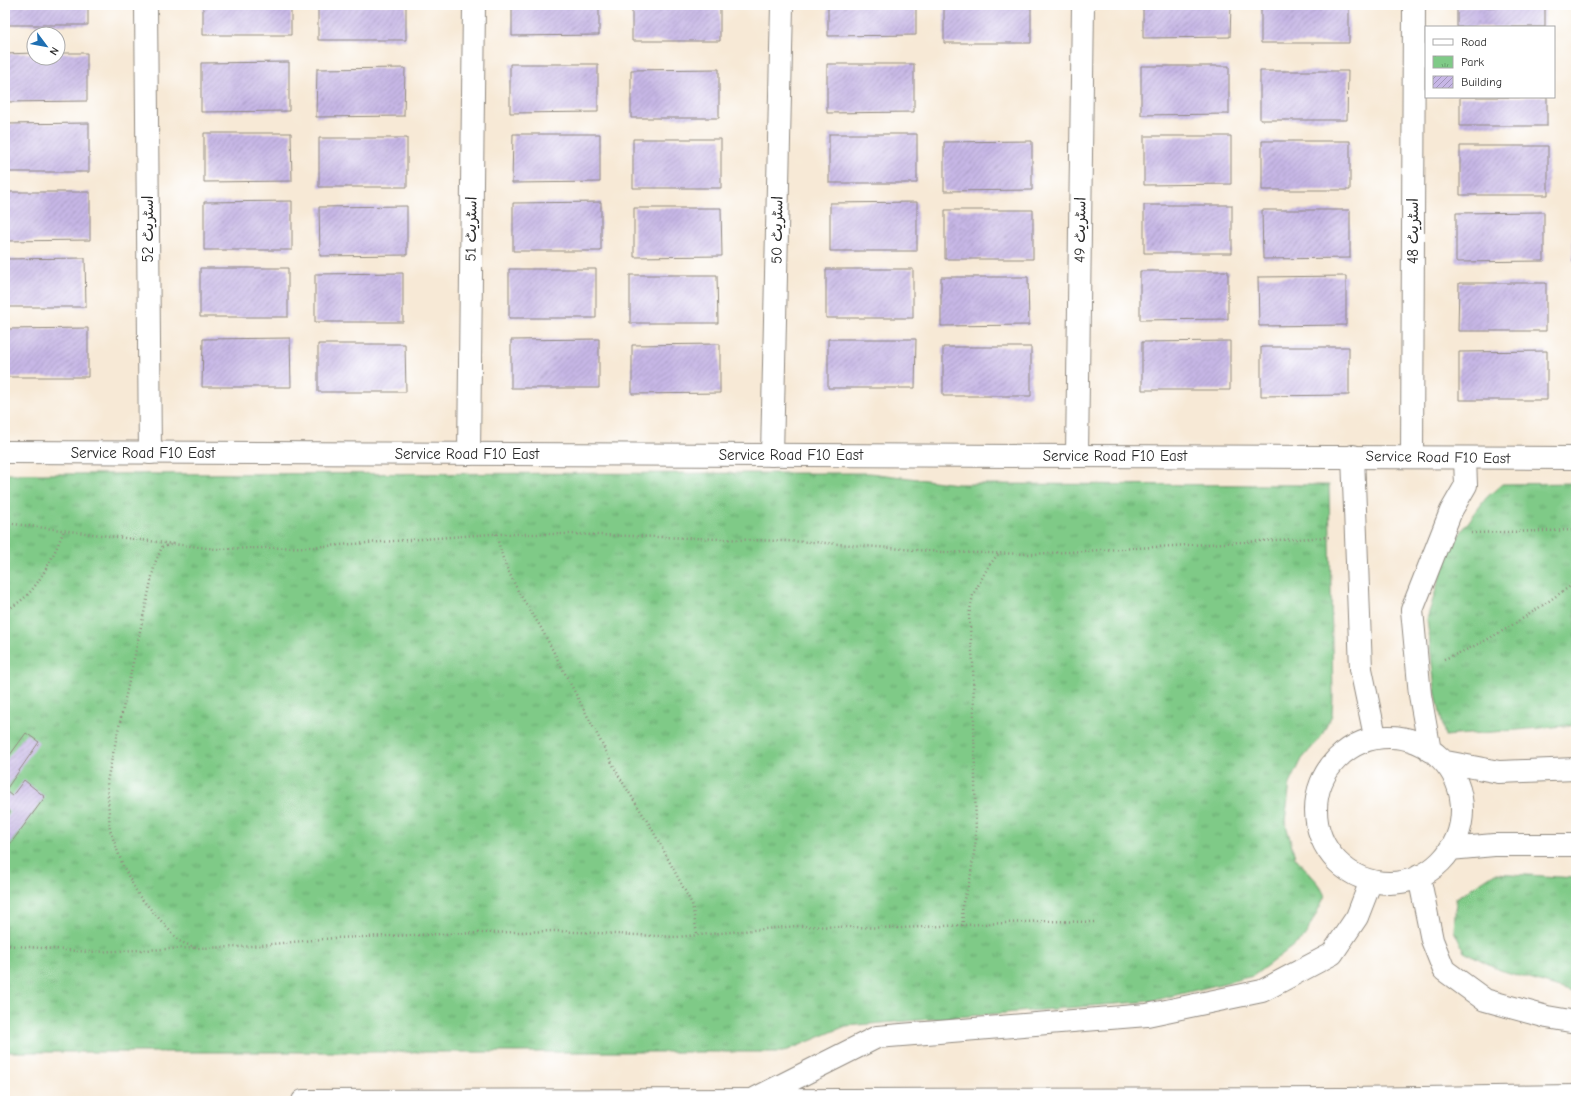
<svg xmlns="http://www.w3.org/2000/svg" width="1581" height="1106" font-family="'Comic Neue','Playpen Sans Arabic',sans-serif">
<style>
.park{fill:url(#park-tufts);stroke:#557a59}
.building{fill:url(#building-hatch)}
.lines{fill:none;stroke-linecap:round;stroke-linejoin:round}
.street-casing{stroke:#918a80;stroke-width:24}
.secondary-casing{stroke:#918a80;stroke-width:24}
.primary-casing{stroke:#918a80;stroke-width:24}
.path{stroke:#918a80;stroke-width:2.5;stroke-dasharray:1 3;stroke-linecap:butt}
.street{stroke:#fff;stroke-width:22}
.secondary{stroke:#fff;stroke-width:22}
.primary{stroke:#fff;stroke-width:22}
.labels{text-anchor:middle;stroke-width:3;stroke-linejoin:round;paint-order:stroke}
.street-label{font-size:15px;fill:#2b2b2b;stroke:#fff}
</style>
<defs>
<pattern id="park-tufts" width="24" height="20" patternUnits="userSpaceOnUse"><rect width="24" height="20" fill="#7fca87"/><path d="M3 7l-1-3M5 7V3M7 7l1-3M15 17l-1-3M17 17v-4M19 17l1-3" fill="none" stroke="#68a46f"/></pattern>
<pattern id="building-hatch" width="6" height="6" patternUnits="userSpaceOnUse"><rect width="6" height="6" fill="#c7b7e6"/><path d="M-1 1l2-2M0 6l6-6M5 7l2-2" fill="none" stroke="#a295bb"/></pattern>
</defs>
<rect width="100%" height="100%" fill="#fff"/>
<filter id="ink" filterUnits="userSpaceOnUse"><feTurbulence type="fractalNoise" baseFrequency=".025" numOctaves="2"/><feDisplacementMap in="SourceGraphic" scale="8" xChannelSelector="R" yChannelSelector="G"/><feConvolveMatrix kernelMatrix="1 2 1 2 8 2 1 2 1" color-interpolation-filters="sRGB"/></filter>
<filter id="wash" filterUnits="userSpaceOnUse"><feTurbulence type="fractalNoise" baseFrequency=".012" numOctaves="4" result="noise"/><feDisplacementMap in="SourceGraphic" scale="16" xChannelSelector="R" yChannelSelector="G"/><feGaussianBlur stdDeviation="0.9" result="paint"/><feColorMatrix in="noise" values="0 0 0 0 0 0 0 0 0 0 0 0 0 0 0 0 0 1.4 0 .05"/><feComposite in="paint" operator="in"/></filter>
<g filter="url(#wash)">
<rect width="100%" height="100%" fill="#f7e9d6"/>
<path class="park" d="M870 473 957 484 1329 485 1333 696 1332 715 1321 737 1302 759 1290 784 1285 821 1295 857 1319 884 1325 896 1304 938 1253 976 1152 1001 846 1026 783 1052H5V474Z
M1576 483V725L1445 736 1435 690 1427 619 1448 550 1486 498 1502 484Z
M1495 873 1576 878V993L1500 970 1464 951 1454 931 1456 898Z"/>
<g id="blocks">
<path class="building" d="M5 5H88V25H5Z
M203 5H291V35H203Z
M318 5H406V40H318Z
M512 5H599V35L512 36Z
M632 5H720V41H632Z
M828 5H916V35L828 36Z
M944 5H1031V43H944Z
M1143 5H1231L1230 37 1143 38Z
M1261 5H1349V43H1261Z
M1457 7H1545V27H1457Z
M34 53V58H58V53H87V101L5 102V54Z
M289 62V111L201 112V63Z
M510 64H598V112L510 113Z
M827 64H914V112L827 113Z
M1141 66H1229V114L1141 115Z
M405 68 404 116 316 117 317 69Z
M719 69V118H631V70Z
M1260 71H1348L1347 120H1260Z
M1460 97H1547V126H1460Z
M89 123V172H5V124Z
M204 133H291L292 181 204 182Z
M513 134H600V182L512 183Z
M829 134H917V183H829Z
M1144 136H1231V184L1144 185Z
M319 138H407V187H319Z
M633 139H721V188H633Z
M1032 141V190L944 191V142Z
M1262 141H1350V190H1262Z
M1460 146H1548V195H1460Z
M5 192H90V240L5 241Z
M292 201V250H204V202Z
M601 202V251H513V203Z
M917 202V251H830V203Z
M1144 205H1232V253H1144Z
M407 206V255L320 256 319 207Z
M634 208H721L722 256 634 257Z
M945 210H1033V259H945Z
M1262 210H1350V258L1263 259Z
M1544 212V261L1456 262V213Z
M1572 213H1576V261H1573Z
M85 258 86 307H5V259Z
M200 268H288V317H200Z
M509 269H596V318H509Z
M826 269H913V318H826Z
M1140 271H1228V319L1140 320Z
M403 273V322H315V274Z
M630 275H717L718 323H630Z
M1346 276V325L1259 326 1258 277Z
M941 277H1028L1029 325 941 326Z
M1459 283H1546V331H1458Z
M88 328V377H5V329Z
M290 338 291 387H202L203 339Z
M599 339V388H511V340Z
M828 339H916L915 388H828Z
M1230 341V390H1142V342Z
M318 344H405L406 392H318Z
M720 344V393L632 394V345Z
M943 347H1031V396H943Z
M1261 347H1349V395L1261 396Z
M1547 351V400H1459V352Z
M26 733 39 742 5 791V757L7 759Z
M24 780 45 797 5 851V819L10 812 5 808V795L7 792 12 796Z"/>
</g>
</g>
<g filter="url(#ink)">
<use href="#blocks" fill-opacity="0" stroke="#918a80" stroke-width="1"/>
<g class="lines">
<g class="street-casing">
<path id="street" d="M146 5 150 453
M469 454 474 5
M772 455 782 5
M1077 455 1083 5
M1412 457 1414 5"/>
</g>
<g class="secondary-casing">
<path id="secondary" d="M5 452 1576 458"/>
</g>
<g class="primary-casing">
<path id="primary" d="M1353 456 1361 669 1375 736
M1316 810a73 73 0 1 1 146 0a73 73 0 1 1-146 0Z
M1430 751 1420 695 1412 610 1451 511 1466 485 1465 459
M1446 762 1499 772 1576 769
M1450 849 1494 845H1576
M1419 876 1432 940 1444 970 1485 1000 1547 1017 1576 1022
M756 1098 877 1037 1147 1015 1262 991 1332 954 1357 917 1371 881
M303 1101 1346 1099 1576 1096"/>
</g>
<path class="path" d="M5 523 173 544
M1471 533 1576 530
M496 534 504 562 519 593 540 626 620 778 652 829 692 904 697 934
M5 612C11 607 17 604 23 599 40 585 56 551 64 530
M1444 659C1490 642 1529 615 1569 587L1576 578
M1094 922 1047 921 901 928 797 926 677 937 555 931 444 934 334 938 241 947 196 948 179 941 139 896 123 866 110 830 107 781 155 563 162 547 173 544 216 549 312 547 491 534H569L813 542 942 552 1032 554 1330 537
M963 926 962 905 970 880 976 839 973 663 969 615 973 595 988 567 998 554
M5 945 90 952 194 948"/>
<use href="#street" class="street"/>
<use href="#secondary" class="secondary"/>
<use href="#primary" class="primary"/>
</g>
</g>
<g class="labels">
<g class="street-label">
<text transform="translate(148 229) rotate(-90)" y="5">اسٹریٹ 52</text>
<text transform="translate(471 229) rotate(-89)" y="5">اسٹریٹ 51</text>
<text transform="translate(777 230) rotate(-89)" y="5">اسٹریٹ 50</text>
<text transform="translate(1080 230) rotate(-89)" y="5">اسٹریٹ 49</text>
<text transform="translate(1413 231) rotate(-90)" y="5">اسٹریٹ 48</text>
<text x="143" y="458">Service Road F10 East</text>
<text x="467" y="459">Service Road F10 East</text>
<text x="791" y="460">Service Road F10 East</text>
<text x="1115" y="461">Service Road F10 East</text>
<text transform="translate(1438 457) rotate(1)" y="5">Service Road F10 East</text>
</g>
</g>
<rect width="1581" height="1106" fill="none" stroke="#fff" stroke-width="20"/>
<rect x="1425" y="26" width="130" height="72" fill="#ffffff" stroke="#aaaaaa"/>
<rect x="1433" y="39" width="20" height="6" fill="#ffffff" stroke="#aaaaaa"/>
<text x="1461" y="46" font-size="12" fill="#2b2b2b">Road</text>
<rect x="1433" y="56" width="20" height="12" fill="url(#park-tufts)" stroke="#aaaaaa"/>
<text x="1461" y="66" font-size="12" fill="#2b2b2b">Park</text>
<rect x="1433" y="76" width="20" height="12" fill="url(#building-hatch)" stroke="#aaaaaa"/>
<text x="1461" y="86" font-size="12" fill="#2b2b2b">Building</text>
<g transform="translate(46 46) rotate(122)"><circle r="19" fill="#ffffff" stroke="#aaaaaa"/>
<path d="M0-3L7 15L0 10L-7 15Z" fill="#1f6fb2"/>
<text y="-6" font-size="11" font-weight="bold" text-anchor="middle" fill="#2b2b2b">N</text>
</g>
</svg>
